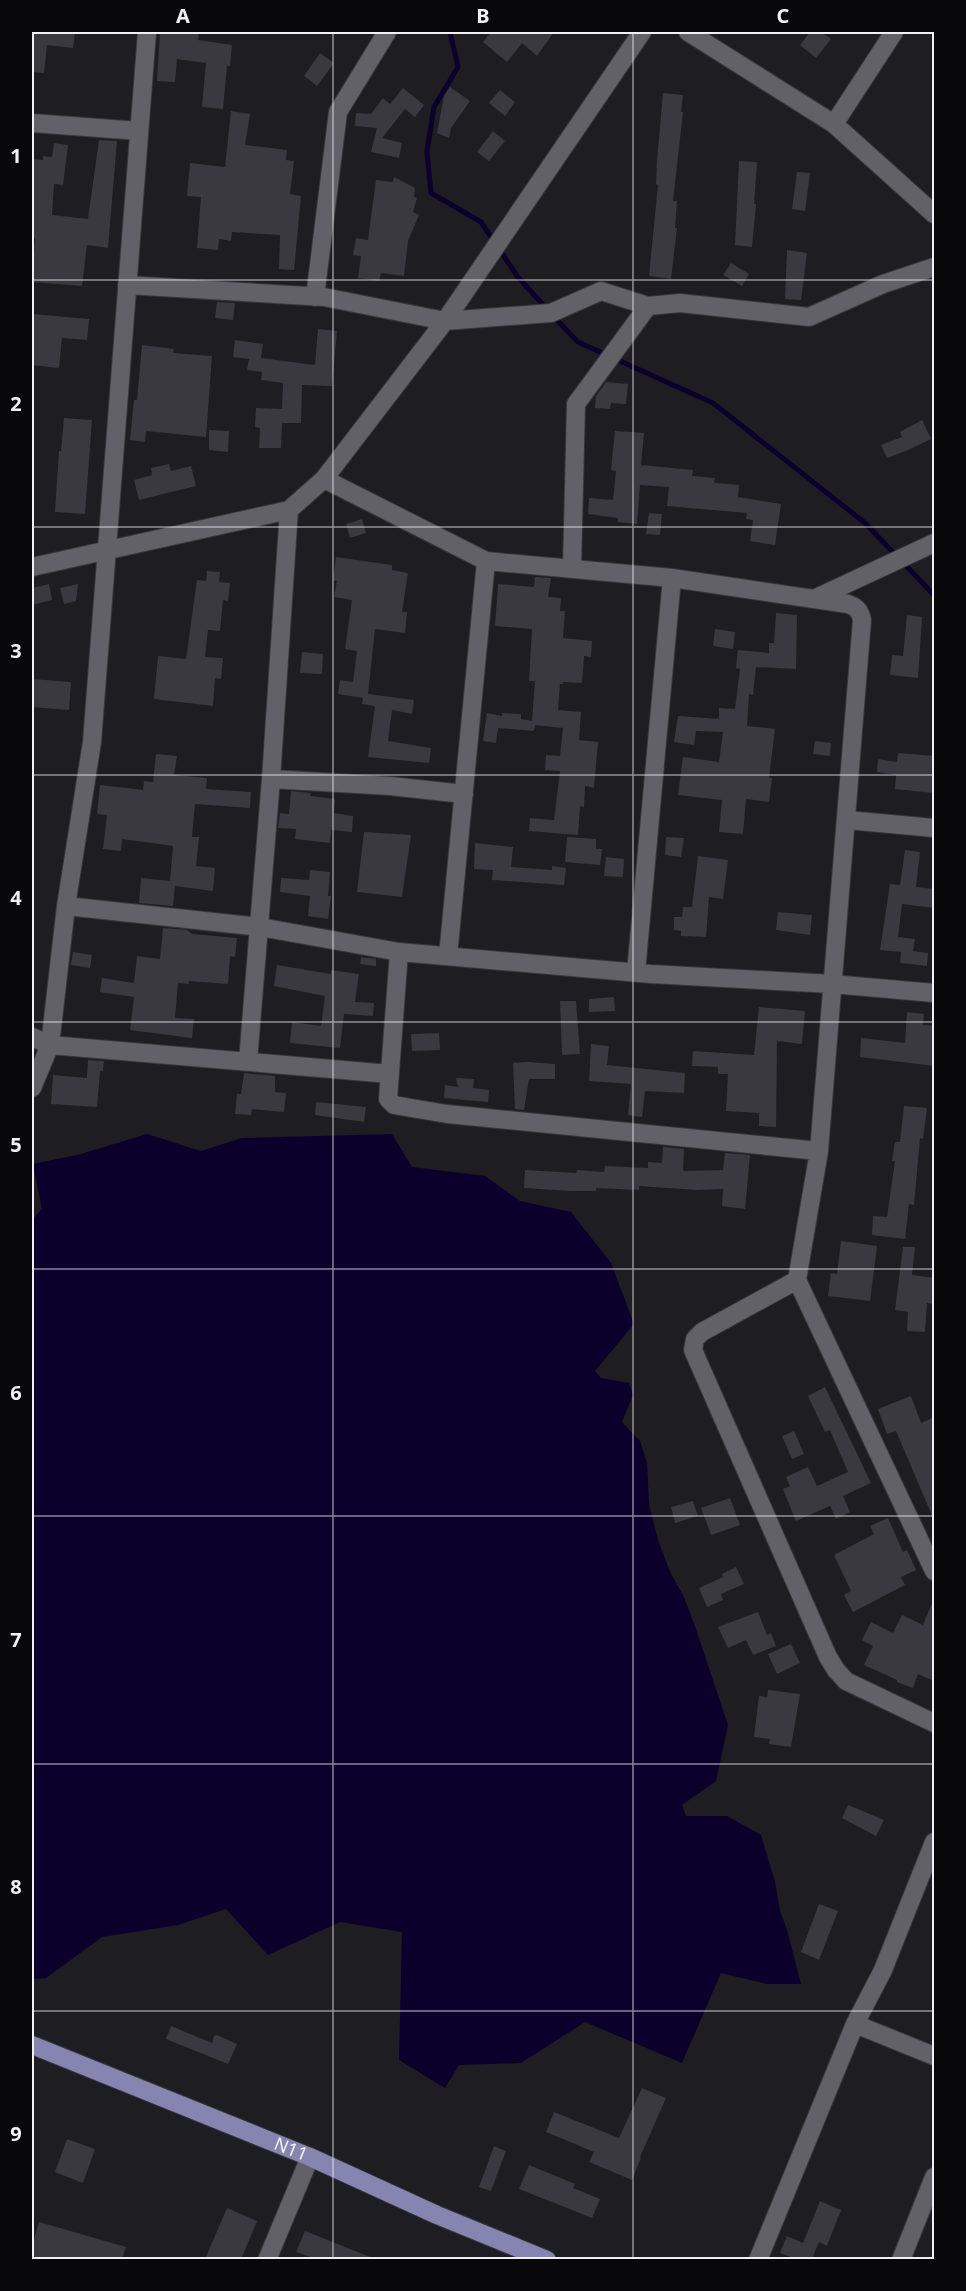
<svg xmlns="http://www.w3.org/2000/svg" width="966" height="2291" font-family="'Noto Sans',sans-serif">
<style>
.water{fill:#0b002b}
.lines{fill:none;stroke-linecap:round;stroke-linejoin:round}
.stream{stroke:#0b002b;stroke-width:5}
.building{fill:#39393f}
.minor-casing{stroke:#37373b;stroke-width:20}
.major-casing{stroke:#37373b;stroke-width:20}
.minor{stroke:#616167;stroke-width:18}
.major{stroke:#8684b1;stroke-width:18}
.grid{fill:none;stroke:#f1f1f5;stroke-width:1.5;stroke-opacity:0.55}
.labels{text-anchor:middle;stroke-width:4.5;stroke-linejoin:round;paint-order:stroke}
.street-label{font-size:18px;fill:#f1f1f5;stroke:#08080a}
.neatline{fill:none;stroke:#f1f1f5;stroke-width:2}
.grid-label{font-size:20px;text-anchor:middle;font-weight:bold;fill:#f1f1f5}
</style>
<rect width="100%" height="100%" fill="#1d1d22"/>
<path class="water" d="M147 1134 201 1151 242 1138 392 1134 412 1167 485 1176 520 1201 571 1212 611 1263 634 1324 595 1371 601 1378 629 1383 633 1395 622 1422 640 1441 647 1463 649 1505 659 1543 671 1574 683 1595 695 1626 728 1725 716 1781 682 1805 686 1816H727L761 1835 775 1882 780 1911 787 1930 801 1984H767L721 1973 682 2063 585 2022 521 2063 459 2065 445 2088 399 2060 402 1932 340 1922 268 1955 226 1909 178 1925 102 1937 46 1978 32 1979V1220L42 1209 33 1164 81 1154Z"/>
<g class="lines">
<path class="stream" d="M450 32 458 67 434 107 427 152 431 193 481 222 517 276 547 309
M553 316 578 342 713 403 865 523 934 595"/>
</g>
<path class="building" d="M32 32 75 33 73 48 47 45 44 73 32 72Z
M160 32H199L198 40 232 45 230 66H227L223 109 202 107 206 63 177 59 175 82 157 81Z
M491 32H554L537 56 522 43 507 62 483 42Z
M810 32H821L831 39 816 58 800 45Z
M320 53 334 63 317 86 304 76Z
M450 87 470 101 451 128 449 138 437 133 444 96Z
M403 88 424 105 415 117 405 109 382 138 402 143 399 158 371 152 377 128 355 126 356 113 371 114 383 98 390 104Z
M500 90 515 102 505 116 489 103Z
M663 93 683 95 681 112H683L673 201H677L675 228H677L671 279 649 276 658 185 656 184 657 160Z
M231 111 250 114 245 145 287 150 286 160 294 161 290 194 301 196 294 270 279 269 280 235 232 232 231 241 219 239 218 250 197 248 201 197 187 196 190 163 225 167Z
M493 131 505 141 489 161 477 152Z
M99 140 117 141 108 248 87 245 82 286 32 282 35 238H32V159L43 160V156L52 157 54 143 68 145 63 185 54 184 52 215 88 219Z
M739 161 757 162 754 204H756L752 247 735 245Z
M797 172 810 173 805 211 792 209Z
M394 177 415 188 414 197 417 198 413 212 419 215 408 241 404 276 381 273 379 281 358 278 361 256 353 255 356 238 368 240 376 180 393 182Z
M787 250 807 253 801 300 785 299Z
M731 263 749 274 742 286 723 275Z
M217 302 235 303 233 320 215 318Z
M32 314 89 319 87 340 62 338 59 368 32 365Z
M318 329 337 331 332 386 302 385 301 423H282L281 448H259L260 428 255 427 256 408 282 409 283 383 261 380 262 372 247 370 249 359 233 357 235 340 263 344 261 358 315 365Z
M142 345 174 349 173 353 212 356 206 437 146 431 145 442 130 440 134 400H137Z
M606 382 628 384 626 404 611 403 610 409 595 408 596 396Z
M64 418 92 420 85 514 55 512 59 451H61Z
M922 420 931 439 906 451 887 458 881 445 902 437 900 432Z
M209 430 229 431 228 452 209 450Z
M615 431 644 433 641 465 693 470 692 476 715 478 714 483 739 485 738 497 781 504 775 545 750 541 753 520 746 519 747 513 667 506 669 487 640 485 637 524 618 522V518L588 514 589 498 613 500 616 471 611 470Z
M169 464 171 471 191 466 196 486 139 500 134 480 152 475 151 468Z
M649 513 662 514 660 535 646 534Z
M362 519 366 533 350 538 346 524Z
M336 557 392 565V570L408 573 402 612H407L405 633 375 629 368 694 414 700 412 714 392 710 388 741 431 748 429 763 368 757 375 706 362 704 363 698 338 694 340 680 353 682 357 651 345 649 352 600 334 597 337 581 333 580Z
M207 571 220 572 219 582 230 583 228 601 223 600 220 631 208 630 205 657 223 658 221 679 215 678 213 706 154 699 158 656 186 659 197 580 206 581Z
M535 577 551 578 548 597 561 598 560 611H565L563 638 592 641 591 657 584 656 582 683 563 682V684H560L558 710 581 712 579 740 598 742 594 788 585 786 584 807 580 806 578 835 529 831 530 818 554 820 560 771 545 770 546 755 560 756 563 728 535 725 534 731 498 728 496 743 483 741 487 713 502 716V713L521 714V719L532 721 535 681H529L532 629 495 626 498 584 534 587Z
M49 584 52 600 32 605V588Z
M78 584 76 601 64 604 60 588Z
M776 613 797 615 796 669 756 667 753 695 749 694 747 726 775 729 769 778H772L769 802 746 799 743 834 719 832 722 800 678 795 683 757 719 762 723 732 696 731 694 745 674 742 678 716 719 719V708L735 709 740 669 736 668 738 650 769 653V643H774Z
M907 615 922 617 918 678 890 675 892 655 903 656Z
M715 629 735 632 733 649 713 646Z
M302 652 323 654 322 674 300 673Z
M32 679 71 682 69 710 32 707Z
M815 741 831 743 830 756 813 754Z
M898 753 934 756V793L895 789 896 775 877 772 878 759 897 762Z
M156 754 177 756 174 775 207 778 206 789 251 792 250 808 195 804 192 837H199L196 866 215 868 213 891 175 886 173 906 139 903 141 878 170 881 173 846 122 839 121 851 103 849 107 815 97 814 100 785 143 790 144 781 153 782Z
M291 791 311 793 310 796 335 799 334 813 353 816 352 832 331 830 330 843 295 839 296 829 278 828 280 813 289 814Z
M364 832 411 835 402 897 357 892Z
M567 837 596 839V849H602L600 865 565 862Z
M666 837 684 838 681 857 665 855Z
M475 843 513 847 511 867 552 870V866L566 868 564 885 492 880 493 870 474 869Z
M905 850 920 852 916 887 934 889V908L902 904 898 937 915 939 913 951 928 953 927 966 900 963 901 952 880 950 890 884 900 885Z
M698 856 728 860 723 899 709 897 706 937 681 936V931L674 930V917H682L683 907H692Z
M606 857 624 859 623 877 604 876Z
M310 870 330 872 328 896H331L328 919 308 916 310 896 280 892 281 878 309 880Z
M778 912 812 915 810 935 776 930Z
M163 928 187 930 192 934 237 938 235 957 230 956 228 984 189 981V984L178 983 175 1018 194 1019 192 1038 130 1030 134 997 100 992 102 978 134 983 137 956 160 959Z
M73 952 92 955 90 968 71 965Z
M361 957 376 959V966L360 964Z
M277 965 331 974V970L359 974 355 1002 374 1003 373 1016 344 1014 340 1048 290 1043 292 1022 321 1026 325 996 274 986Z
M614 997 615 1011 589 1012V999Z
M560 1001H576L580 1054 562 1055Z
M759 1007 805 1011 802 1044 777 1041 776 1127 759 1126V1113L726 1111 728 1074H718V1067L692 1066 693 1051 754 1055Z
M907 1012 924 1014 923 1025 934 1026V1066L860 1057 861 1038 905 1043Z
M439 1033 440 1050 412 1051 411 1034Z
M591 1044 609 1046 607 1065 685 1073 684 1093 645 1091 642 1117 628 1115 631 1084 589 1081Z
M88 1060 104 1061 103 1071H100L97 1107 51 1104 53 1075 87 1078Z
M528 1062 555 1064V1079H529L524 1110 515 1109 513 1063Z
M244 1073 275 1076V1092L286 1093 284 1112 252 1109 251 1115 235 1114 237 1094H241Z
M456 1078 474 1079 473 1088 489 1090 488 1102 444 1098 445 1085 458 1087Z
M316 1102 366 1107 364 1122 315 1115Z
M904 1106 927 1108 923 1139 920 1138 914 1205 909 1204 905 1239 872 1235 873 1216 887 1217 895 1161H892L895 1142H900Z
M663 1147 684 1149 683 1171 723 1170 725 1153 750 1155 745 1209 722 1206 723 1189 697 1190 639 1186V1190L596 1188V1191H571L524 1188 525 1170 576 1173 577 1170 604 1172 605 1166 648 1168V1162L662 1163Z
M841 1241 877 1246 870 1301 828 1296 831 1273 837 1274Z
M903 1247H915L912 1275 934 1278V1304L927 1303 925 1332 907 1331 908 1312 895 1310Z
M825 1387 871 1483 843 1496 850 1512 836 1519 830 1506 796 1521 783 1489 790 1486 786 1477 808 1467 817 1486 848 1472 830 1430 825 1432 808 1396Z
M911 1396 921 1423 934 1417V1520L896 1431 887 1434 878 1409Z
M794 1431 804 1454 792 1459 782 1436Z
M730 1498 740 1525 711 1535 701 1508Z
M693 1501 698 1516 675 1523 671 1507Z
M888 1518 903 1552 907 1550 916 1570 901 1577 905 1585 853 1612 844 1595 851 1591 834 1555 874 1534 870 1526Z
M736 1567 744 1584 721 1594 723 1600 707 1607 699 1588 723 1577 722 1574Z
M934 1598V1681L918 1674 913 1688 897 1682V1680L864 1665 873 1646 862 1640 871 1622 893 1633 902 1615 923 1625Z
M758 1612 767 1635 771 1633 776 1646 753 1655 746 1640 728 1648 718 1627Z
M791 1644 800 1663 777 1674 768 1654Z
M768 1690 800 1694 791 1747 769 1744 770 1739 754 1737 759 1696 767 1697Z
M848 1805 884 1820 876 1836 842 1818Z
M819 1904 838 1911 819 1960 801 1952Z
M171 2026 212 2043 214 2036 217 2035 237 2044 228 2064 166 2039Z
M642 2088 666 2098 640 2157 641 2158 632 2180 589 2162 594 2152 546 2132 554 2112 619 2138Z
M67 2139 95 2149 83 2183 55 2172Z
M494 2146 506 2151 491 2191 479 2187Z
M529 2165 575 2184 573 2188 600 2199 592 2218 519 2189Z
M820 2201 841 2210 827 2246 819 2242 812 2259H796L780 2253 787 2236 803 2243Z
M227 2208 257 2221 245 2250 241 2259H205Z
M39 2222 126 2247 122 2259H32V2246Z
M305 2231 375 2259H316L296 2252Z"/>
<g class="lines">
<g class="minor-casing">
<path id="minor" d="M688 32 834 124 934 214
M32 123 139 131
M834 124 894 32
M127 285 324 297 445 321 551 313 601 291 648 306 680 303 809 317 883 284 934 267
M315 297 338 112 387 32
M324 479 486 561 672 578 848 604C857 607 860 611 862 620L819 1151 797 1280 934 1571
M32 567 289 510 324 479 445 321 642 32
M572 568 576 404 648 306
M814 599 934 543
M271 779 390 786 464 794
M847 820 934 828
M66 906 260 927 399 952 651 974 832 984 934 993
M399 952 388 1099 394 1105 447 1114 819 1151
M448 956 486 561
M636 972 672 578
M32 1037 50 1045 390 1074
M248 1061 271 779 289 510
M32 1088 50 1045 66 906 92 742 147 32
M797 1280 702 1332 695 1339 693 1350 828 1657 836 1670 846 1681 934 1723
M855 2024 934 2056
M267 2260 310 2157
M758 2260 855 2024 883 1970 934 1842
M901 2260 934 2177"/>
</g>
<g class="major-casing">
<g id="major">
<path id="s1" d="M32 2045 310 2157 437 2215 547 2260"/>
</g>
</g>
<use href="#minor" class="minor"/>
<use href="#major" class="major"/>
</g>
<path class="grid" d="M333 32V2260M633 32V2260M32 280H934M32 527H934M32 775H934M32 1022H934M32 1269H934M32 1516H934M32 1764H934M32 2011H934"/>
<g class="labels">
<g class="street-label">
<text dy="6" stroke="none"><textPath href="#s1" startOffset="279">N11</textPath></text>
</g>
</g>
<rect width="966" height="2291" fill="none" stroke="#08080a" stroke-width="66"/>
<rect x="33" y="33" width="900" height="2225" class="neatline"/>
<g class="grid-label">
<text x="183" y="23">A</text>
<text x="483" y="23">B</text>
<text x="783" y="23">C</text>
<text x="16" y="163">1</text>
<text x="16" y="411">2</text>
<text x="16" y="658">3</text>
<text x="16" y="905">4</text>
<text x="16" y="1152">5</text>
<text x="16" y="1400">6</text>
<text x="16" y="1647">7</text>
<text x="16" y="1894">8</text>
<text x="16" y="2141">9</text>
</g>
</svg>
